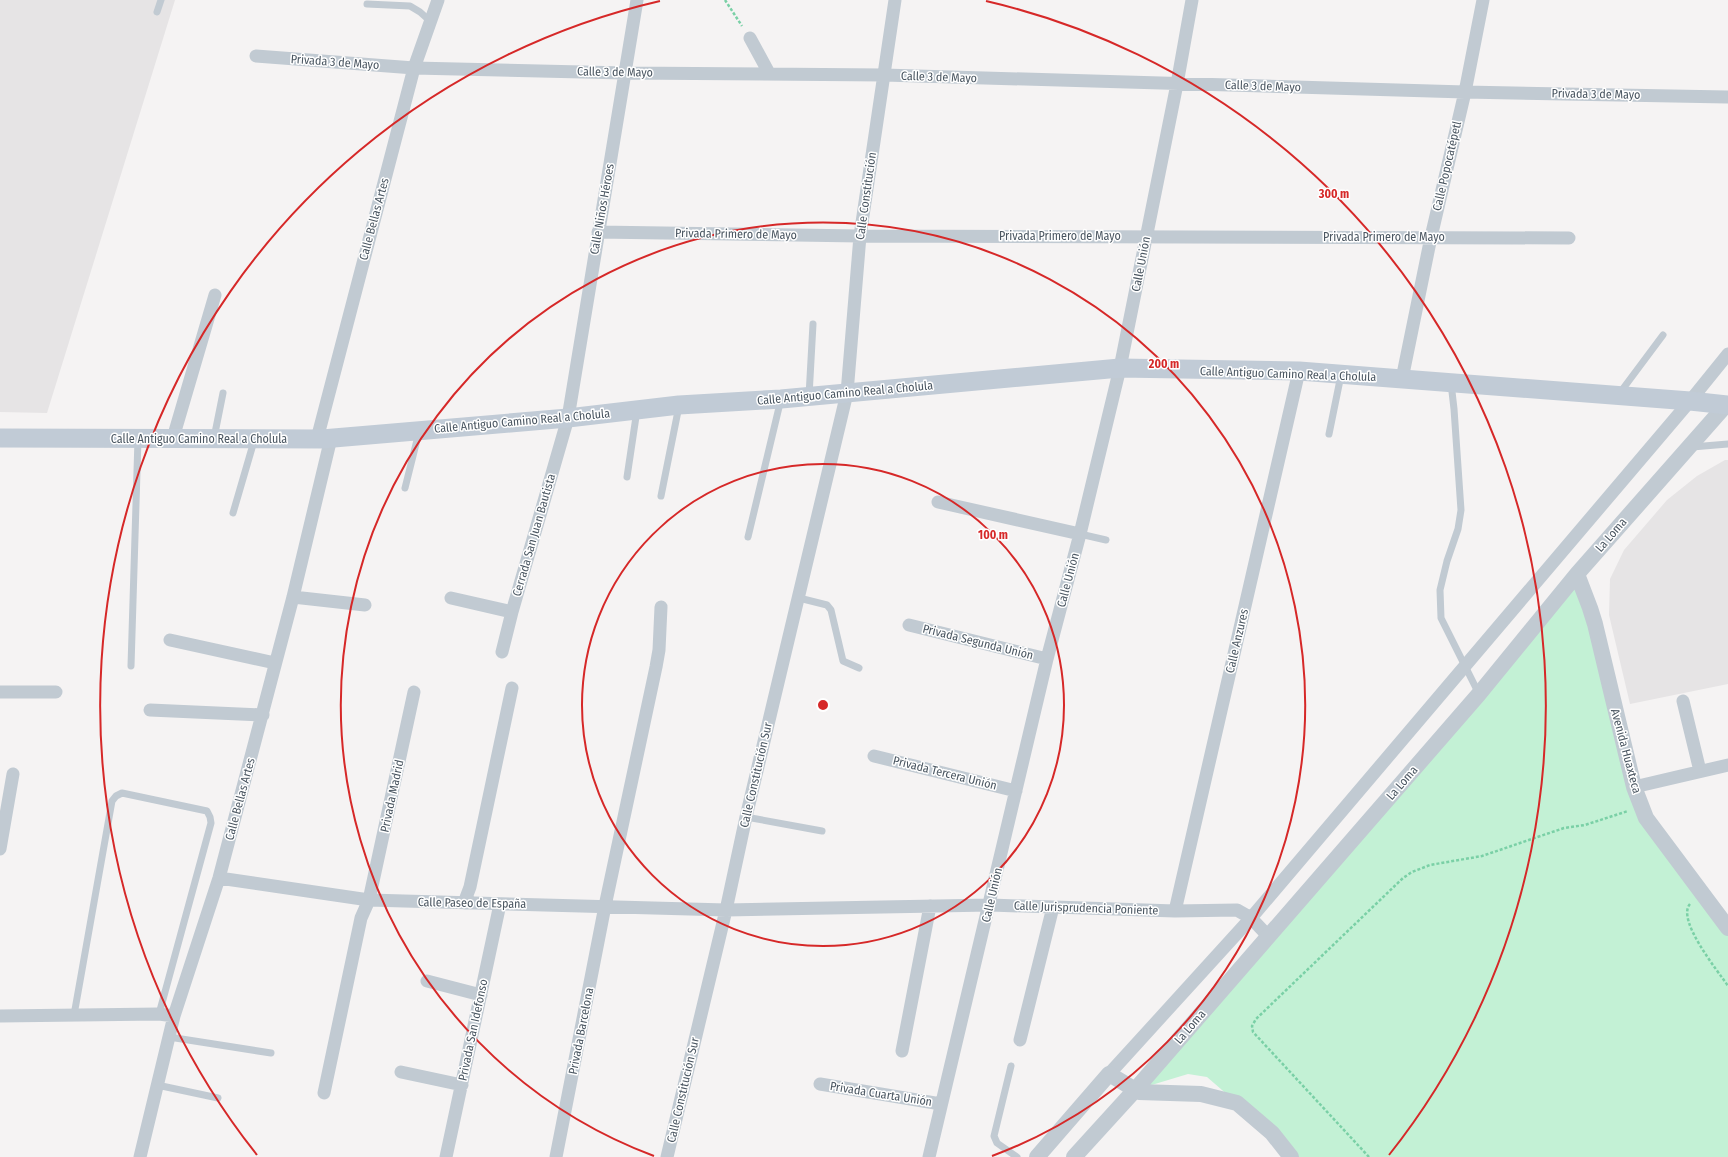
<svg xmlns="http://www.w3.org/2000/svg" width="1728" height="1157" font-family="'Fira Sans Condensed',sans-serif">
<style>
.education{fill:#e6e4e5}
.green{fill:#c3f1d5}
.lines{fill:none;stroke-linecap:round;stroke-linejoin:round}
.path{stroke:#7ad0a6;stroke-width:2.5;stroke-dasharray:3 2;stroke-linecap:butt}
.service{stroke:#c1cad2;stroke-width:7}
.minor{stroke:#c1cad2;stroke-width:13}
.tertiary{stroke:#c1cad2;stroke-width:16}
.secondary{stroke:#c1cbd6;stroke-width:19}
.ring{fill:none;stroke:#d62828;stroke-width:2}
.labels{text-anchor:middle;stroke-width:3;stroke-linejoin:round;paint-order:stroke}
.street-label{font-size:12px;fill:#4a5661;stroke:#fff}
.centre{fill:#d62828;stroke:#fff;stroke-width:2}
.ring-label{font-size:12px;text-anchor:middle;font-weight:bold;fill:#d62828;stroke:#fff;stroke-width:3;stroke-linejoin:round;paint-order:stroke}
</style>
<rect width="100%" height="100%" fill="#f5f3f3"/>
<path class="education" d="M0 0H175L47 413 0 412Z
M1725 460H1728V684L1630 704 1609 615 1610 579 1624 550 1667 500 1697 476Z"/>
<path class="green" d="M1577 574 1634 787 1728 928V1157H1291L1237 1103 1207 1077 1188 1074 1135 1090Z"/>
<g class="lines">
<path class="path" d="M725 0 742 26
M1690 904C1676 920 1718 971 1728 986
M1369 1157 1253 1032 1252 1026 1256 1019 1403 878 1412 872 1430 865 1482 856 1564 828 1585 825 1628 811"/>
<path class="service" d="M367 4 410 6 420 12 430 21
M157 12 161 0
M1451 383 1454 409 1461 510 1458 529 1447 561 1440 590 1441 618 1479 694
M1619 394 1663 335
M809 396 813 324
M1329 434 1341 375
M214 438 223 393
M1692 447 1728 444
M627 477 637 410
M405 488 419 432
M661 496 679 406
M233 513 254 441
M1080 534 1106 540
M748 537 781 399
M799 598 827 605 831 610 843 661 859 668
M131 666 138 439
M746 817 822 831
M74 1015 112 801 116 796 122 793 207 811 210 817 211 823 159 1014
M169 1037 271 1053
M1011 1066 994 1136 997 1143 1017 1157
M157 1085 218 1098"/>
<path class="minor" d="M750 38 769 73
M256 56 414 68 625 73 884 75 1465 92 1727 97
M598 232 860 236 1569 238
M1402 379 1431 237 1465 92 1483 0
M173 438 215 295
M317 439 414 68 438 0
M938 502 1080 534
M293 597 365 605
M451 598 512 612
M909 625 1047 659
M170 640 275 663
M502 652 512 612 568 418 637 0
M0 692H56
M1683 701 1700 771
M150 710 263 715
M874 756 1016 791
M1634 787 1728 765
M0 849 13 774
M219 878 369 900 726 910 990 905 1175 911 1237 910 1251 918 1269 937
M464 903 470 887 512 688
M1175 911 1299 371
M427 981 481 995
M0 1016 159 1014 174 1016
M1020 1040 1053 907
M902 1051 930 906
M401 1072 462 1085
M1109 1074 1251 918 1690 401 1728 354
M820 1084 941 1104
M324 1093 361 918 369 900 414 692
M140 1157 174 1016 219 878 293 597 331 438
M446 1157 500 904
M556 1157 605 906 656 667 659 650 661 607
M667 1157 726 910 746 817 847 393 860 236 895 0
M929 1157 1047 659 1080 534 1120 368 1177 84 1192 0"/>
<path class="tertiary" d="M1577 574 1590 608 1595 624 1634 787 1646 818 1728 928
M1037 1157 1109 1074 1139 1092 1201 1094 1237 1103 1272 1133 1291 1157
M1074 1157 1135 1090 1479 694 1577 574 1726 405"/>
<path class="secondary" d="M0 438 322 439 568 418 679 405 781 399 1120 368 1299 371 1690 401 1728 405"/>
</g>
<g class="ring">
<circle cx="823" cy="705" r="241"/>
<path d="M654 1156A482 482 0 1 1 992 1156"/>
<path d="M257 1155A723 723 0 0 1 660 1M986 1A723 723 0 0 1 1389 1155"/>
</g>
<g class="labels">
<g class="street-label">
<text transform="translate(335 62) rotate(4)" y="4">Privada 3 de Mayo</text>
<text transform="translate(615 72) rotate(1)" y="4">Calle 3 de Mayo</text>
<text transform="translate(939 77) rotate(2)" y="4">Calle 3 de Mayo</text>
<text transform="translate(1263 86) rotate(2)" y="4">Calle 3 de Mayo</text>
<text transform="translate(1596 94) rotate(1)" y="4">Privada 3 de Mayo</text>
<text transform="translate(1447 166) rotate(-77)" y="4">Calle Popocatépetl</text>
<text transform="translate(866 196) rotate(-82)" y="4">Calle Constitución</text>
<text transform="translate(602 209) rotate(-80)" y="4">Calle Niños Héroes</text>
<text transform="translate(374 219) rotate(-75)" y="4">Calle Bellas Artes</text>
<text transform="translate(736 234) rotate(1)" y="4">Privada Primero de Mayo</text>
<text x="1060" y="240">Privada Primero de Mayo</text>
<text x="1384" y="241">Privada Primero de Mayo</text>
<text transform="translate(1141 264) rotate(-79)" y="4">Calle Unión</text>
<text transform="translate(1288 374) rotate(2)" y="4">Calle Antiguo Camino Real a Cholula</text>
<text transform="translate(845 393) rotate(-5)" y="4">Calle Antiguo Camino Real a Cholula</text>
<text transform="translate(522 421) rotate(-5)" y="4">Calle Antiguo Camino Real a Cholula</text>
<text x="199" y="443">Calle Antiguo Camino Real a Cholula</text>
<text transform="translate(534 535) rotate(-74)" y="4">Cerrada San Juan Bautista</text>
<text transform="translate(1611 535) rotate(-49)" y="4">La Loma</text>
<text transform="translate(1068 580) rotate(-75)" y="4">Calle Unión</text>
<text transform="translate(1237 641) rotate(-77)" y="4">Calle Anzures</text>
<text transform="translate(978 642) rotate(14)" y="4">Privada Segunda Unión</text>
<text transform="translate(1626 751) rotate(75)" y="4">Avenida Huaxteca</text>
<text transform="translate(945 773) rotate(14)" y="4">Privada Tercera Unión</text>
<text transform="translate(756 775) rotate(-77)" y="4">Calle Constitución Sur</text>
<text transform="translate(1402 783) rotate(-49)" y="4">La Loma</text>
<text transform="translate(392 796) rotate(-78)" y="4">Privada Madrid</text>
<text transform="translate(240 799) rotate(-75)" y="4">Calle Bellas Artes</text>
<text transform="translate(992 895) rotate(-77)" y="4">Calle Unión</text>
<text transform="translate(472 903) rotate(1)" y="4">Calle Paseo de España</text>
<text transform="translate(1086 908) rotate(2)" y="4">Calle Jurisprudencia Poniente</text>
<text transform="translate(1190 1027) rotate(-49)" y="4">La Loma</text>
<text transform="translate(473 1030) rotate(-78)" y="4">Privada San Idefonso</text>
<text transform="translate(581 1031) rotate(-79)" y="4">Privada Barcelona</text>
<text transform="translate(683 1090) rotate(-77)" y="4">Calle Constitución Sur</text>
<text transform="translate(881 1094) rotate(9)" y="4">Privada Cuarta Unión</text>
</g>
</g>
<circle cx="823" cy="705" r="6" class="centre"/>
<g class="ring-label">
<text x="1334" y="198">300 m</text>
<text x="1164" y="368">200 m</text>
<text x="993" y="539">100 m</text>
</g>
</svg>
